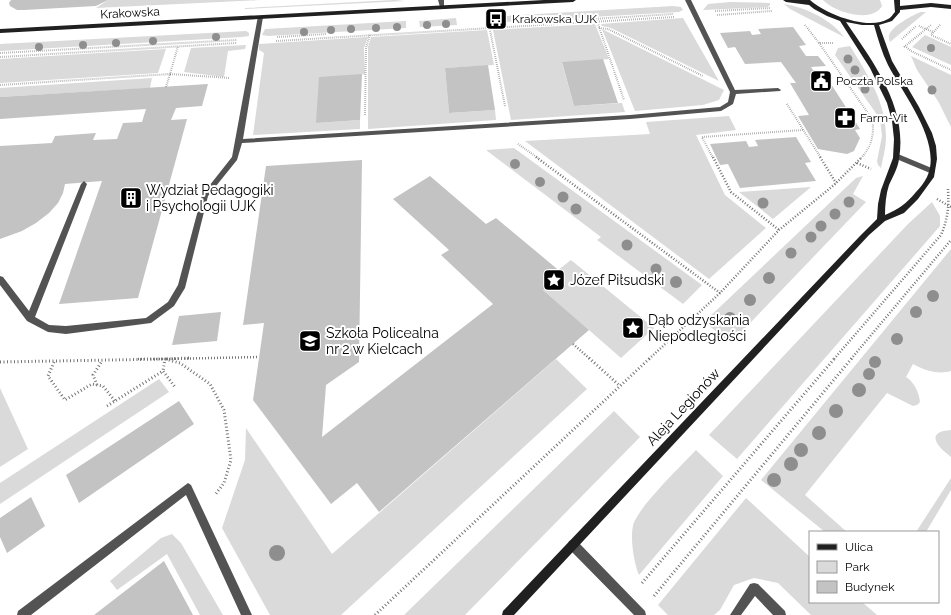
<svg xmlns="http://www.w3.org/2000/svg" width="951" height="615" font-family="Raleway,sans-serif">
<style>
.green{fill:#dadada}
.building{fill:#c3c3c3}
.lines{fill:none;stroke-linecap:round;stroke-linejoin:round}
.path-far2{stroke:#757575;stroke-width:2;stroke-dasharray:0.5 1.5;stroke-linecap:butt}
.path-far1{stroke:#757575;stroke-width:2.5;stroke-dasharray:1 2;stroke-linecap:butt}
.path{stroke:#757575;stroke-width:3;stroke-dasharray:1 2.5;stroke-linecap:butt}
.lane{fill:#535353;fill-rule:evenodd}
.street{fill:#535353;fill-rule:evenodd}
.secondary{fill:#202020;fill-rule:evenodd}
.tree{fill:#8e8e8e}
.labels{text-anchor:middle;stroke-width:4;stroke-linejoin:round;paint-order:stroke}
.far-street-label{font-size:12px;fill:#000;stroke:#fff}
.far-poi-label{font-size:12px;fill:#000;stroke:#fff;text-anchor:start}
.poi-label{font-size:14px;fill:#000;stroke:#fff;text-anchor:start}
.street-label{font-size:14px;fill:#000;stroke:#fff}
</style>
<rect width="100%" height="100%" fill="#fff"/>
<path class="green" d="M108 0H261L96 8Z
M394 0 405 1 245 9V8Z
M823 0H880L882 6C872 24 834 12 823 0Z
M730 2 770 3V5L768 7 703 10 708 4Z
M784 4C805 7 832 20 844 37L790 9Z
M673 6 681 7 683 10 679 12 505 22 504 16Z
M921 12H926L890 42C889 39 888 36 890 33 893 26 914 14 921 12Z
M456 18 457 25 420 27 419 21Z
M683 18 719 81 611 28 602 26 601 24Z
M406 21V28L268 36 262 35 265 29Z
M595 24 609 59 562 63 574 106 622 103 625 112 511 120 493 30Z
M602 29 724 90 719 100 703 105 635 111Z
M487 30 494 65 445 68 449 113 495 110 496 120 368 129V47L371 37Z
M246 31 249 33V36L242 37 0 51V44Z
M925 35 951 47V65L912 47Z
M368 37 364 48 365 75 362 74 316 123 360 120V129L253 135 264 53 259 50V44Z
M246 45 245 49 228 51 224 77 184 72 191 48Z
M850 46C868 75 886 102 886 137 886 148 883 158 881 168L878 165 877 161 882 136 880 119 835 55 838 48Z
M166 49 158 73 0 83V59Z
M911 56 951 75V127L938 101 917 70Z
M152 78 150 88 0 97V88Z
M729 116 736 130 696 135 725 195 766 228 709 279 525 141 650 134 646 122Z
M514 148 702 285 683 304 597 240 601 237 486 150Z
M863 176 853 194 866 202 731 343 704 322 856 178Z
M811 187 773 219 739 192Z
M932 202 940 216V226L737 459 709 435 908 224Z
M951 249V371C938 375 924 370 913 364L906 377C914 382 919 392 920 402L917 405 913 406 887 393 805 495 847 532H825L761 480Z
M571 260 654 328 621 358 543 290 562 274 558 270Z
M556 359 587 389 341 615H270L222 528 245 460 246 428 332 554Z
M159 379 169 392 0 504V483Z
M0 388 28 449 0 467Z
M614 411 640 437 465 615H404Z
M951 430V457C939 448 923 432 951 430Z
M696 450 723 476 639 575C634 563 630 539 633 526 636 509 682 465 696 450Z
M951 478V490L926 532H916Z
M746 498 810 557V602H862L877 615H811L778 583 754 578 734 585 720 610 714 615H668L658 605Z
M172 534 181 543 223 615H200L167 554 117 590 110 581 161 538Z"/>
<path class="building" d="M11 0H108L96 6 24 10H17L10 6 9 3Z
M499 18V21H485V19Z
M793 27 806 45 799 46 806 56H818L826 66 811 67 813 70H822L860 129 855 130 860 138 854 151 847 154 818 149 798 116 809 115 790 83H796L781 62 745 64 735 47 728 48 720 33 750 31 752 35 761 34 758 29Z
M603 59 618 103 574 106 562 62Z
M488 65 495 110 449 113 445 68Z
M362 74 360 120 316 123 319 77Z
M208 84 202 106 176 108 171 120 187 119 138 298 59 304 102 181 65 184 63 193 58 203 49 213 36 223 22 231 0 239V146L52 143 55 136 96 133 93 140 117 139 123 123 142 122 146 109 0 119V97Z
M796 137 811 162 805 163 816 181 740 188 728 164 720 165 710 144 746 141 749 147 758 146 755 140Z
M362 160 359 362 326 385 322 437 493 304 441 255 449 250 393 199 430 176 486 224 496 218 562 273 543 290 589 330 379 512 357 483 331 504 253 400 264 323 243 325 266 166Z
M221 312 217 341 172 345 179 316Z
M179 401 194 424 79 503 66 475Z
M31 497 45 526 7 553 0 537V518Z
M164 561 193 615H94Z"/>
<g class="lines">
<path class="path-far2" d="M715 11 770 8
M717 15 772 11
M576 20 673 14
M597 21 624 100
M489 25 505 106
M805 25 819 43H834
M940 25 931 35 951 44
M919 26 933 32
M599 28 608 29 703 76
M277 37 326 34
M902 39 916 26
M276 41 674 17
M819 43 872 119
M905 46 911 51 951 70
M904 47 931 25
M0 53 237 40
M0 57 237 43
M0 85 170 74 178 46
M166 87 170 74 230 78
M787 104 821 158
M365 115 366 48 370 34
M518 144 538 158
M713 158 702 137 803 130
M861 158C871 147 873 139 873 124"/>
<path class="path-far1" d="M536 157 720 293
M713 157 731 192 779 230
M820 157 836 183
M857 163 871 169
M937 199 951 207
M573 344 590 359
M138 359H165
M167 359H165L259 357
M649 359 720 293 779 230 834 185 862 157
M834 359 941 235C948 219 949 206 948 189
M851 359 951 240"/>
<path class="path" d="M189 358 165 359 180 363 210 384 224 410 231 460 224 483 215 495
M589 358 620 386
M0 362 165 359 163 371
M54 362 48 376 65 400 92 384 103 386 115 401
M97 385 93 375 102 361
M107 406 163 371 175 387
M642 583 835 358
M654 596 852 358
M375 615 650 358"/>
<path class="lane" d="M685 0H691L735 90 778 88 781 90 780 91 736 94 733 104 721 111 630 119 242 143 237 160 208 196 185 288 174 306 151 323 66 334 48 332 27 321 0 285V276L3 277 29 311 81 184 84 181 87 184 35 317 49 325 66 326 146 318 168 302 178 285 202 195 232 157 258 16 263 17 243 139 630 115 720 107 728 102 730 92Z
M894 154H898L934 169 935 171 934 173H930L894 158Z
M188 483 191 485 252 615H241L186 495 31 615H17L18 611Z
M573 540 577 541 645 611 646 615H634L569 549 568 545 569 541Z
M754 583 758 584 785 611 786 615H773L755 596 741 615H730L750 584Z"/>
<path class="street" d="M438 0H444V7H440Z"/>
<path class="secondary" d="M544 0H576L573 2 0 33V29Z
M783 0H810C825 14 869 31 888 19 891 18 893 14 895 12L894 0H900V6L931 3 951 5V9L931 7 900 10V12L892 21 879 25 892 61 919 107 932 133 936 146 937 159 934 177 918 199 904 213 885 221 869 235 514 615H502L503 611 860 236 877 219 878 204 881 190 893 158 894 139 892 121 887 103 870 68 840 21 827 16 814 9 809 5 786 2ZM846 22 862 25H874C878 39 882 53 888 65 903 94 943 143 927 177 924 183 920 188 916 192 906 204 899 209 885 215 885 205 886 194 889 185 893 176 898 168 899 159 908 107 873 62 846 22Z"/>
</g>
<g class="tree">
<circle cx="446" cy="24" r="4"/>
<circle cx="427" cy="25" r="4"/>
<circle cx="397" cy="27" r="4"/>
<circle cx="376" cy="28" r="4"/>
<circle cx="351" cy="29" r="4"/>
<circle cx="331" cy="30" r="4"/>
<circle cx="304" cy="32" r="4"/>
<circle cx="216" cy="37" r="4"/>
<circle cx="153" cy="41" r="4"/>
<circle cx="116" cy="43" r="4"/>
<circle cx="83" cy="45" r="4"/>
<circle cx="39" cy="47" r="4"/>
<circle cx="931" cy="48" r="4"/>
<circle cx="848" cy="59" r="4.5"/>
<circle cx="855" cy="70" r="4.5"/>
<circle cx="865" cy="89" r="4.5"/>
<circle cx="932" cy="90" r="4.5"/>
<circle cx="515" cy="164" r="5"/>
<circle cx="540" cy="182" r="5"/>
<circle cx="563" cy="197" r="5.5"/>
<circle cx="849" cy="202" r="5.5"/>
<circle cx="763" cy="203" r="5.5"/>
<circle cx="576" cy="209" r="5.5"/>
<circle cx="835" cy="214" r="5.5"/>
<circle cx="821" cy="226" r="5.5"/>
<circle cx="811" cy="237" r="5.5"/>
<circle cx="627" cy="245" r="5.5"/>
<circle cx="791" cy="253" r="5.5"/>
<circle cx="656" cy="269" r="5.5"/>
<circle cx="769" cy="278" r="6"/>
<circle cx="676" cy="282" r="6"/>
<circle cx="933" cy="296" r="6"/>
<circle cx="750" cy="300" r="6"/>
<circle cx="916" cy="312" r="6"/>
<circle cx="730" cy="318" r="6"/>
<circle cx="897" cy="339" r="6"/>
<circle cx="875" cy="362" r="6"/>
<circle cx="869" cy="374" r="6"/>
<circle cx="859" cy="390" r="7"/>
<circle cx="836" cy="411" r="7"/>
<circle cx="819" cy="433" r="7"/>
<circle cx="801" cy="450" r="7"/>
<circle cx="791" cy="464" r="7"/>
<circle cx="774" cy="480" r="7"/>
<circle cx="277" cy="553" r="8"/>
</g>
<defs>
<g id="bus-square" transform="scale(1.15)"><rect x="-9" y="-9" width="18" height="18" rx="4" fill="#000" stroke="#fff"/><path d="M-5-6H5V4H4V6H2V4H-2V6H-4V4H-5ZM-3.5-4V0h7V-4ZM-3.5 1.2v1.5H-2V1.2ZM2 1.2v1.5H3.5V1.2Z" fill="#fff"/></g>
<g id="civic-square" transform="scale(1.15)"><rect x="-9" y="-9" width="18" height="18" rx="4" fill="#000" stroke="#fff"/><path d="M-.6-6.5H3V-4.5H.6V-3L4-1V1h2V6H-6V1h2V-1L-.6-3ZM-1.2 2.5V6h2.4V2.5Z" fill="#fff"/></g>
<g id="pharmacy-square" transform="scale(1.15)"><rect x="-9" y="-9" width="18" height="18" rx="4" fill="#000" stroke="#fff"/><path d="M-2-6h4v4h4v4h-4v4h-4v-4h-4v-4h4Z" fill="#fff"/></g>
<g id="building-square" transform="scale(1.15)"><rect x="-9" y="-9" width="18" height="18" rx="4" fill="#000" stroke="#fff"/><path d="M-4-6H4V6H1V3H-1V6H-4ZM-2.5-4.3h1.7v1.8h-1.7ZM.8-4.3h1.7v1.8H.8ZM-2.5-1h1.7V.8h-1.7ZM.8-1h1.7V.8H.8Z" fill="#fff"/></g>
<g id="sight-square" transform="scale(1.15)"><rect x="-9" y="-9" width="18" height="18" rx="4" fill="#000" stroke="#fff"/><path d="M0-6L1.8-2.2L6-1.7L2.9 1.2L3.7 5.4L0 3.3L-3.7 5.4L-2.9 1.2L-6-1.7L-1.8-2.2Z" fill="#fff"/></g>
<g id="university-square" transform="scale(1.15)"><rect x="-9" y="-9" width="18" height="18" rx="4" fill="#000" stroke="#fff"/><path d="M0-5L7-2L0 1L-7-2ZM-4 1L0 2.5L4 1V4Q0 6-4 4Z" fill="#fff"/></g>
</defs>
<g fill-rule="evenodd">
<use href="#bus-square" x="496" y="19"/>
<use href="#civic-square" x="821" y="81"/>
<use href="#pharmacy-square" x="845" y="118"/>
<use href="#building-square" x="131" y="198"/>
<use href="#sight-square" x="554" y="280"/>
<use href="#sight-square" x="633" y="328"/>
<use href="#university-square" x="310" y="341"/>
</g>
<g class="labels">
<g class="far-street-label">
<text transform="translate(130 13) rotate(-3)" y="4">Krakowska</text>
</g>
<g class="far-poi-label">
<text x="512" y="23">Krakowska UJK</text>
<text x="836" y="85">Poczta Polska</text>
<text x="860" y="122">Farm-Vit</text>
</g>
<g class="poi-label">
<text x="146" y="195">Wydział Pedagogiki<tspan x="146" dy="16">i Psychologii UJK</tspan></text>
<text x="570" y="285">Józef Piłsudski</text>
<text x="648" y="325">Dąb odzyskania<tspan x="648" dy="16">Niepodległości</tspan></text>
<text x="326" y="338">Szkoła Policealna<tspan x="326" dy="16">nr 2 w Kielcach</tspan></text>
</g>
<g class="street-label">
<text transform="translate(683 407) rotate(-47)" y="5">Aleja Legionów</text>
</g>
</g>
<rect x="809" y="531" width="130" height="72" fill="#ffffff" stroke="#999999"/>
<rect x="817" y="544" width="20" height="6" fill="#202020" stroke="#999999"/>
<text x="845" y="551" font-size="12" fill="#000000">Ulica</text>
<rect x="817" y="561" width="20" height="12" fill="#dadada" stroke="#999999"/>
<text x="845" y="571" font-size="12" fill="#000000">Park</text>
<rect x="817" y="581" width="20" height="12" fill="#c3c3c3" stroke="#999999"/>
<text x="845" y="591" font-size="12" fill="#000000">Budynek</text>
</svg>
